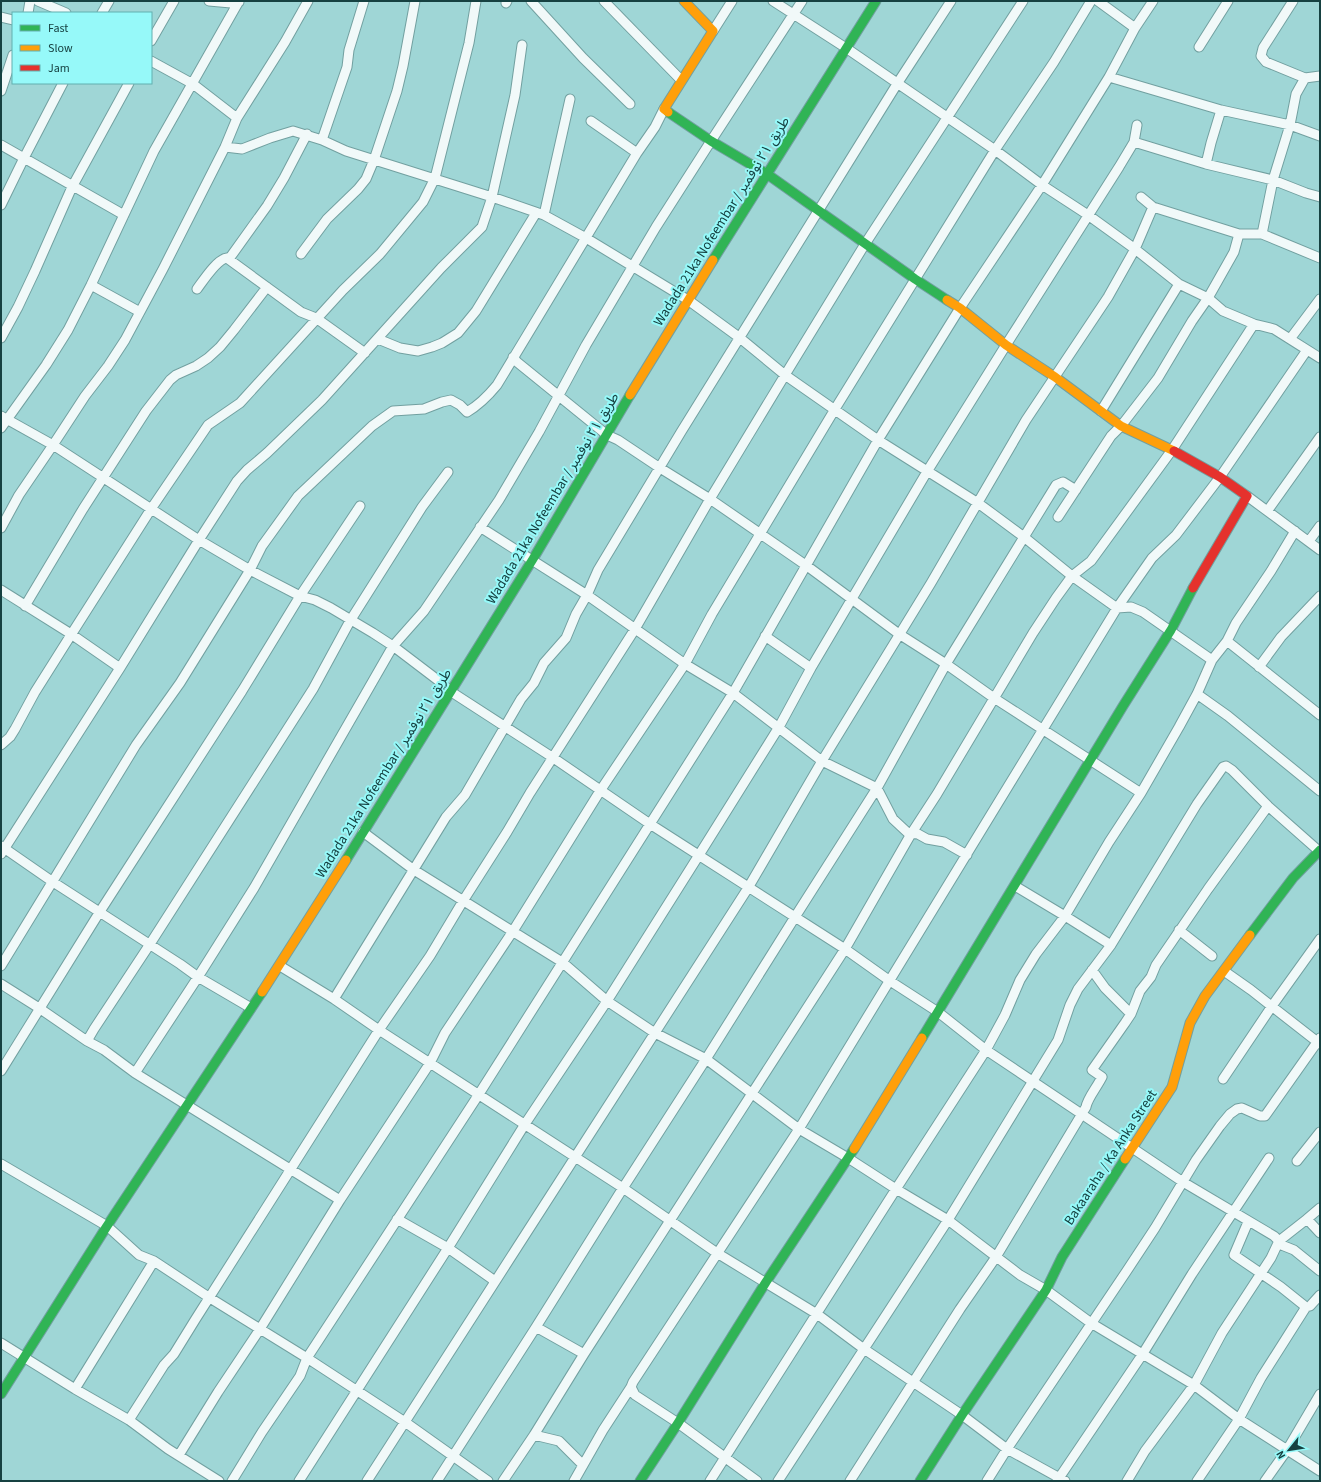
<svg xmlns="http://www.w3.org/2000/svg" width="1321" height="1482" font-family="'Source Sans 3','Noto Sans Arabic',sans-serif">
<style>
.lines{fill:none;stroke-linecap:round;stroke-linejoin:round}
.street-casing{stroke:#72a0a0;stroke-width:11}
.fast-casing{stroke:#72a0a0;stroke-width:11}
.slow-casing{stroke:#72a0a0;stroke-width:11}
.jam-casing{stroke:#72a0a0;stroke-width:11}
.street{stroke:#f1f9f9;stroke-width:9}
.fast{stroke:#30b455;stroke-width:9}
.slow{stroke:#ff9f0a;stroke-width:9}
.jam{stroke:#e5322d;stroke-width:9}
.labels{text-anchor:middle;stroke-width:4;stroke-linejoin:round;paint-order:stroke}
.street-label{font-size:14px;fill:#164141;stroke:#96f9f9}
</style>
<rect width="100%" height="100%" fill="#9fd6d6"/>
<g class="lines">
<g class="street-casing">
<path id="street" d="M38 1 66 13
M209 1 231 3 239 2
M531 1 583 58 630 104
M604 1 681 80
M773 1 846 48 995 150 1042 185 1088 215 1135 249 1179 284 1208 298 1223 311 1254 324 1274 329 1320 358
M802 1 711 141 656 227 586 345 539 432 499 500 424 611 393 646 439 681 450 691 552 757 650 824 845 949 890 981 938 1012 986 1050 1183 1182 1274 1236 1279 1241 1307 1219 1320 1233
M1098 1 1135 28
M1293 1 1263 48 1261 56 1266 62 1305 78 1320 76
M506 3 507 1
M28 13 30 1
M102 13 109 1
M1 17 13 20
M713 31 732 1
M151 41 174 1
M1199 47 1228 1
M151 61 193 84 237 118
M1109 77 1221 110 1290 125 1320 136
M1 91 13 55
M591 121 637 153
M1134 142 1206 164 1273 180 1306 193 1320 197
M1 145 124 215
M225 147 242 149 270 138 293 131 322 140
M1206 164 1211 143 1221 110
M1141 197 1153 207 1239 234H1262L1320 258
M1 205 24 158 63 83
M544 215 570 99
M1262 234 1273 180 1290 125 1296 94 1305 78
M301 254 327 219 358 189 366 179 374 160 397 91 403 66 415 1
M229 259 267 206 284 178 307 134
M91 285 140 312
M197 289C203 281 217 259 227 258L290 304 301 312 316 318 365 353
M1 338 18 307 35 271 72 187 129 83
M378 339 400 348 418 351 432 347 442 343 458 333 476 311 536 213
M1290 339 1320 299
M513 357 517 362 607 435 618 440 660 468 710 499 807 566 899 634 946 664 994 698 1141 793
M1101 411 1179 284
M1 416 53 445 199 540 250 570 300 596 315 600 331 608 373 633 393 646 254 888 198 977 135 1073
M1 428 46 365 68 330 91 285 154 151 239 1
M1247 496 1320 550
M1268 510 1320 437
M1058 517 1111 436 1121 426 1158 378 1192 321 1208 298 1234 252 1239 234
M480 527 587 595 685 664 733 693 822 761 877 788 893 819 908 833 918 834 927 839 944 842 967 855
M1 528 19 495 53 445 85 396 108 366 125 340 163 269 225 147 237 118 285 42 308 1
M1309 541 1320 526
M1 590 71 634 120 668
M25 606 83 509 146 411 170 380 176 375 196 366 208 358 220 347 234 330 267 287
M1117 608 1152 558 1176 535 1220 477 1307 350
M1117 608 1131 607 1143 612 1212 660
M765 636 811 668
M1227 641 1320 715
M1259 667 1281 637 1320 596
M1197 694 1228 716 1320 791
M1 745 10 737 15 729 35 692 69 638 151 509 208 425 240 403 343 290 380 254 423 202 435 178 469 43 476 1
M363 832 414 870 562 962 607 1001 655 1033 706 1059 799 1129 848 1158 896 1189 948 1220 1020 1275 1046 1290 1091 1323 1194 1385 1239 1419 1320 1471
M1 846 53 882 180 964 198 977 251 1008
M1 854 120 668 199 540 237 481 247 470 267 453 322 400 441 268 482 227 492 197 515 95 522 45
M1015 886 1065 916 1111 945
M1179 930 1212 956
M1 966 136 745 180 683 250 570 262 546 298 496 372 426 393 411 424 409 442 402 451 400 460 405 467 412C479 405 488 396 497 385L637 153 655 127 664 109
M280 966 334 999 379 1030 623 1188 717 1253 817 1314 864 1349 962 1415 1007 1449 1065 1481
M1092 970 1105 988 1131 1014
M1224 971 1251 990 1320 1044
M1 984 39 1008 87 1041 104 1050 135 1073 340 1200
M334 999 446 817 465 795 521 699 534 683 544 663 566 638 576 614 587 595 598 570 681 432 897 84 951 1
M87 1041 94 1029 150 944 313 689 350 621 422 507 448 472
M1 1071 99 913 242 691 300 596 360 506
M1223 1079 1272 1006 1320 939
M1297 1161 1320 1132
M1 1164 107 1226 139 1255 154 1261 210 1298 307 1358 405 1422 488 1481
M397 1219 448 1248 495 1281
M1307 1219 1320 1208
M1248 1222 1234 1255 1281 1287 1306 1307
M1279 1244 1294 1250 1320 1271
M536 1327 584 1354
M1 1343 75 1389 129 1420 168 1449 219 1481
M75 1389 154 1261
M129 1420 164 1365 174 1354 195 1320 379 1030 430 956 463 901 507 832 530 793 635 629 710 499 785 375 740 338 688 300 586 238 544 215 492 197 346 151 322 140 347 67 349 50 364 1
M534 1435 559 1441 583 1465
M179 1455 218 1392 260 1329 340 1200 430 1063 445 1033 513 931 600 791 685 664 712 614 835 409 995 150 1054 62 1091 1
M232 1481 262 1432 300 1376 307 1358 479 1094 733 693 878 440 960 308 1042 185 1109 77 1135 28 1153 1
M299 1481 448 1248 525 1124 607 1001 699 855 779 727 811 668 928 470 1006 345 1119 167 1134 142 1137 125
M367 1481 748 888 822 761 931 583 1026 420 1108 297 1135 249 1153 207
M437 1481 536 1327 623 1188 706 1059 795 917 877 788 946 664 1056 485 1063 482 1076 490
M503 1481 534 1435 584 1354 845 949 911 834 937 794 1033 633 1056 598 1072 576 1024 537 978 503 878 440 785 375 865 244 1023 1
M574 1481 603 1430 631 1387
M710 1481 896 1189 986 1050 1005 1015 1020 980 1036 954 1065 916 1109 842 1141 793 1179 727 1197 694 1212 660 1227 641 1236 623 1271 571 1295 531
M757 1481 678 1423 635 1395 631 1387 633 1382 799 1129 1117 608 1072 576 1091 561 1172 450 1254 324
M778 1481 948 1220 1058 1040 1070 1005 1078 989 1111 945 1197 804 1223 767 1226 766 1232 770 1268 806 1320 852
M850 1481 960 1309 996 1257 1086 1107C1087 1099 1097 1087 1102 1077L1092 1070 1125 1023 1131 1014 1140 991 1151 977 1156 965 1208 889 1268 806
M987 1481 1007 1449 1126 1272 1155 1228 1196 1160 1220 1126 1230 1114 1237 1109 1242 1108 1260 1116H1265L1320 1038
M1057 1481 1142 1355 1192 1274 1269 1158
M1127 1481 1145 1451 1194 1385 1222 1333 1271 1258 1279 1241
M1197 1481 1239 1419 1261 1378 1306 1307 1310 1306 1320 1295
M1265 1481 1287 1450 1320 1394"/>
</g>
<g class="fast-casing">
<path id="fast" d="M668 112 711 141 767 174 915 279 947 300
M713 260 876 1
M346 860 533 559 630 395
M1250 935 1293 878 1320 850
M922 1038 1123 706 1171 630 1193 588
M1 1394 107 1226 262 992
M640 1481 678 1423 766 1282 854 1149
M920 1481 962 1415 1046 1290 1062 1257 1125 1159"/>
</g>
<g class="slow-casing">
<path id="slow" d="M668 112 664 109 713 31 684 1
M947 300 960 308 1006 345 1055 377 1121 426 1174 451
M630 395 713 260
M262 992 346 860
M854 1149 922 1038
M1125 1159 1172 1087 1190 1023 1205 996 1250 935"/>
</g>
<g class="jam-casing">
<path id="jam" d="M1174 451 1220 477 1247 496 1193 588"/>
</g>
<use href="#street" class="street"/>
<use href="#fast" class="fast"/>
<use href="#slow" class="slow"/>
<use href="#jam" class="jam"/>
</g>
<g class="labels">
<g class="street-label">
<text transform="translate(721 221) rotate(-58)" y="5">Wadada 21ka Nofeembar / طريق ٢١ نوفمبر</text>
<text transform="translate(552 498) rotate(-59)" y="5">Wadada 21ka Nofeembar / طريق ٢١ نوفمبر</text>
<text transform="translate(383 773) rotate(-58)" y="5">Wadada 21ka Nofeembar / طريق ٢١ نوفمبر</text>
<text transform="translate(1110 1157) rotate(-57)" y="5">Bakaaraha / Ka Anka Street</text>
</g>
</g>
<rect width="1321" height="1482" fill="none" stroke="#164141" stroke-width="4"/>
<rect x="12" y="12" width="140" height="72" fill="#96f9f9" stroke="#63afaf"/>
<rect x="20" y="25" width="20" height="6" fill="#30b455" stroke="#63afaf"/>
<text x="48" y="32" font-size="12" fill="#164141">Fast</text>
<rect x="20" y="45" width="20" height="6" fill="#ff9f0a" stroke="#63afaf"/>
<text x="48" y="52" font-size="12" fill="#164141">Slow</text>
<rect x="20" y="65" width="20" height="6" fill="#e5322d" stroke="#63afaf"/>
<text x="48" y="72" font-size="12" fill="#164141">Jam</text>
<g transform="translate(1289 1450) rotate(240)" stroke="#96f9f9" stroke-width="3" paint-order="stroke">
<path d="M0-3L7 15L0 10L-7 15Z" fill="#164141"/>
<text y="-6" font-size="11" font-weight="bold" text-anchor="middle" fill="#164141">N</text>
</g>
</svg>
